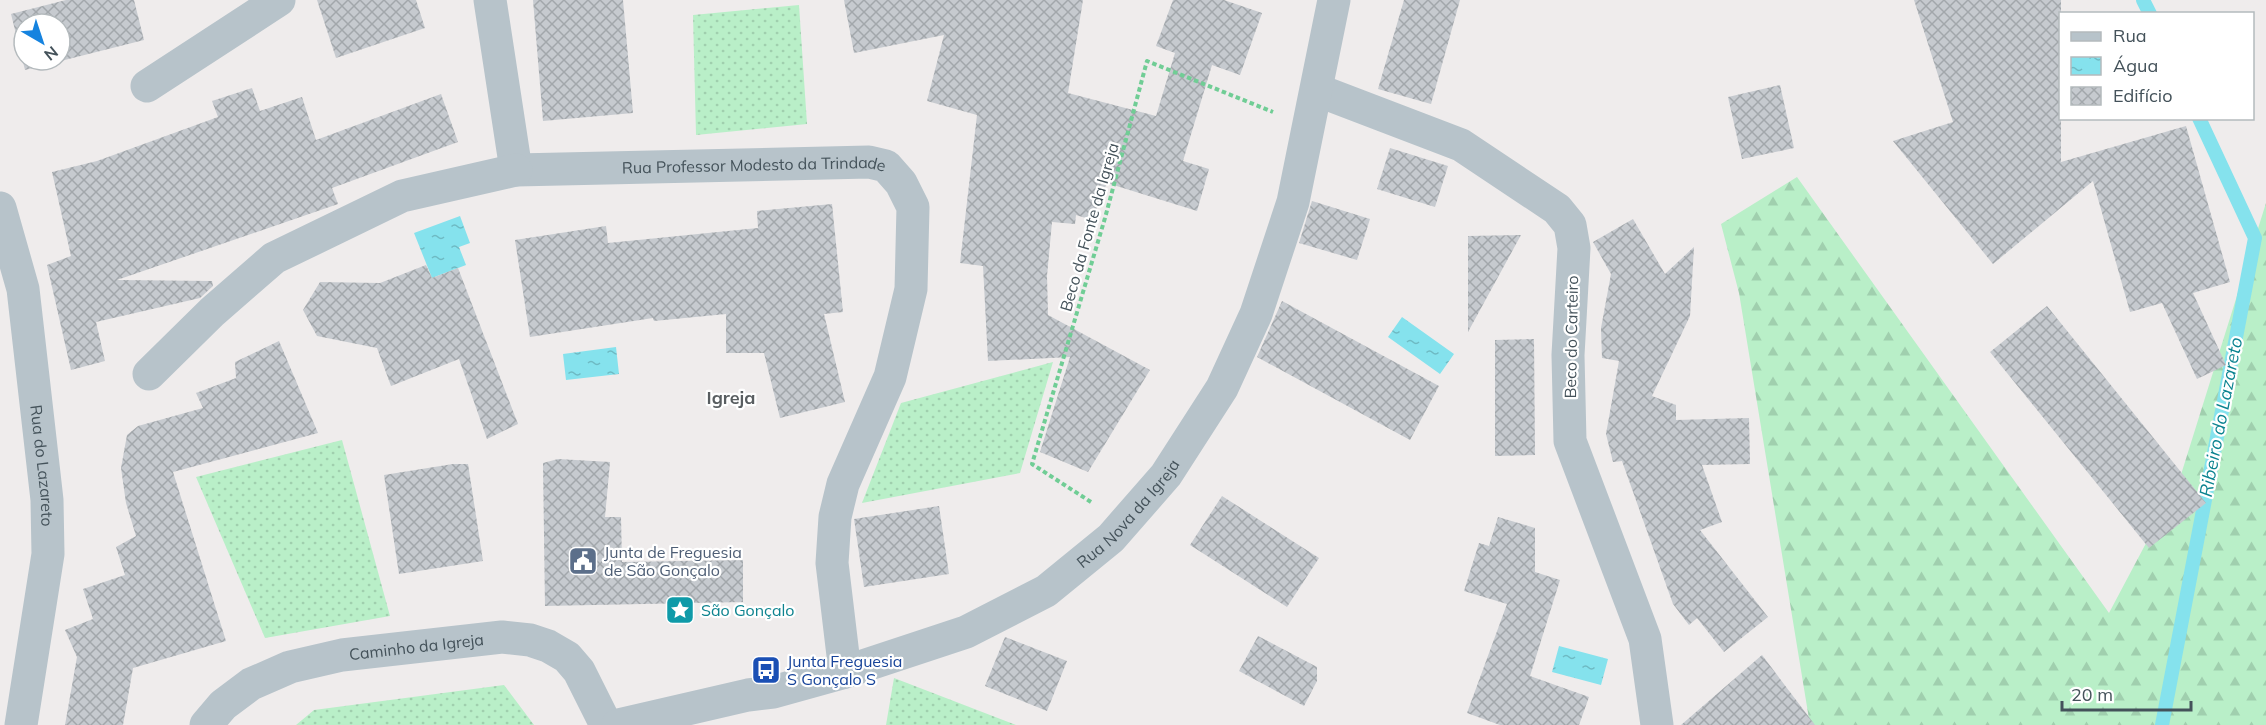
<svg xmlns="http://www.w3.org/2000/svg" width="2266" height="725" font-family="Mulish,sans-serif">
<style>
.grass{fill:url(#grass-dots)}
.forest{fill:url(#forest-firs)}
.water{fill:url(#water-ripples)}
.lines{fill:none;stroke-linecap:round;stroke-linejoin:round}
.stream{stroke:#85e2ed;stroke-width:14}
.building{fill:url(#building-cross-hatch);fill-rule:evenodd}
.path{stroke:#70cd95;stroke-width:4;stroke-dasharray:4.5 3;stroke-linecap:butt}
.minor{stroke:#b7c3ca;stroke-width:33}
.labels{text-anchor:middle;stroke-width:4.5;stroke-linejoin:round;paint-order:stroke}
.street-label{font-size:16px;fill:#44525a;stroke:#fff}
.service-label{font-size:16px;fill:#4e5e75;stroke:#fff;text-anchor:start}
.culture-label{font-size:16px;fill:#0d838f;stroke:#fff;text-anchor:start}
.transit-label{font-size:16px;fill:#164399;stroke:#fff;text-anchor:start}
.neighbourhood-label{font-size:18px;font-weight:bold;fill:#595e61;stroke:#fff}
.water-label{font-size:18px;font-style:italic;fill:#0b8390;stroke:#fff}
</style>
<defs>
<pattern id="grass-dots" width="8" height="8" patternUnits="userSpaceOnUse" patternTransform="scale(1.5)"><rect width="8" height="8" fill="#b9efc8"/><path d="M2 2h.1M6 6h.1" fill="none" stroke="#a0cfae" stroke-width="1.8" stroke-linecap="round"/></pattern>
<pattern id="forest-firs" width="22" height="20" patternUnits="userSpaceOnUse" patternTransform="scale(1.5)"><rect width="22" height="20" fill="#b9efc8"/><path d="M5 1l3.5 6h-7zM16 11l3.5 6h-7z" fill="#a0cfae"/></pattern>
<pattern id="water-ripples" width="26" height="14" patternUnits="userSpaceOnUse" patternTransform="scale(1.5)"><rect width="26" height="14" fill="#85e2ed"/><path d="M2 4q2-2 4 0t4 0M15 11q2-2 4 0t4 0" fill="none" stroke="#6ebac3"/></pattern>
<pattern id="building-cross-hatch" width="8" height="8" patternUnits="userSpaceOnUse" patternTransform="scale(1.5)"><rect width="8" height="8" fill="#c6cacf"/><path d="M0 0l8 8M0 8l8-8" fill="none" stroke="#a2a7ab"/></pattern>
</defs>
<rect width="100%" height="100%" fill="#efecec"/>
<path class="grass" d="M799 5 807 124 696 135 693 15Z
M1053 362 1020 473 862 503 901 403Z
M342 440 390 616 265 638 196 477Z
M894 678 1016 725H886Z
M504 685 534 725H296L314 710Z"/>
<path class="forest" d="M1797 177 2109 613 2179 481 2266 203V725H1810L1739 293 1721 224Z"/>
<path class="water" d="M460 216 470 243 459 247 466 265 432 278 414 233Z
M1402 317 1454 354 1440 374 1388 337Z
M616 347 619 374 566 380 563 354Z
M1559 646 1608 659 1601 685 1552 672Z"/>
<g class="lines">
<path class="stream" d="M2143 0 2150 14
M2162 725 2255 238 2199 118"/>
</g>
<path class="building" d="M66 0H134L144 40 25 70 11 14ZM24 24H60V60H24Z
M317 0H416L425 28 336 58Z
M533 0H623L633 113 543 121Z
M844 0H1083L1068 93 1156 116 1175 53 1156 46 1173 0H1224L1262 13 1240 75 1212 65 1183 161 1209 169 1197 211 1107 183 1092 220 1076 215 1075 224 1052 222 1047 276 1048 315 1150 370 1088 472 1040 452 1070 357 988 361 983 266 960 263 977 115 927 101 944 35 854 53Z
M1404 0H1460L1431 104 1378 89Z
M1914 0H2061V162L2186 126 2230 282 2193 293 2226 365 2197 379 2162 303 2130 312 2093 181 1993 264 1893 141 1953 122Z
M1780 85 1794 148 1742 159 1728 97Z
M252 88 260 111 302 97 316 140 441 94 458 142 332 188 338 204 117 280 212 281 213 286 200 298 96 322 105 361 71 370 47 265 71 256 52 172 97 161 218 117 212 101Z
M1390 148 1448 166 1435 207 1377 189Z
M1312 201 1370 219 1357 260 1299 243Z
M832 204 843 312 824 314 845 402 780 418 764 353H726V314L654 321 653 318 530 337 515 240 606 226 608 243 758 228 757 211Z
M1633 219 1665 274 1694 247 1690 316 1652 396 1676 405V420L1749 418 1750 464 1702 465 1722 522 1700 530 1768 617 1724 652 1697 618 1689 625 1673 604 1622 461 1613 462 1606 434 1619 361 1602 358 1601 328 1611 274 1593 242Z
M1521 235 1468 332V236Z
M426 265 432 278 458 268 518 424 487 439 459 359 391 386 377 348 317 336 303 310 320 282 380 283Z
M1282 301 1439 386 1410 440 1257 357Z
M2047 306 2206 503 2149 548 1990 352Z
M1534 339 1535 455 1495 456V340Z
M279 341 318 433 173 472 226 641 133 668 123 725H65L77 657 65 630 93 619 83 589 125 575 116 547 136 536 126 503 121 468 127 435 138 426 203 408 196 393 236 378 235 362Z
M558 459 610 462 605 517H621L622 562 743 560V602L545 606 543 463Z
M453 464H468L483 561 399 574 384 475Z
M1222 496 1319 558 1287 607 1190 545Z
M939 506 949 574 864 587 854 519Z
M1498 517 1535 528V572L1560 580 1530 676 1589 697 1579 725H1500L1467 713 1507 604 1464 591 1479 543 1489 546Z
M1258 636 1317 667V681L1304 706 1239 671Z
M1005 637 1067 661 1047 711 985 686Z
M1762 655 1815 725H1681Z"/>
<g class="lines">
<path class="path" d="M1091 502 1032 464 1105 218 1147 61 1273 112"/>
<g class="minor">
<path id="s1" d="M490 0 516 170 869 162 886 166 901 183 913 207 911 289 890 377 843 484 835 517 832 563 845 672"/>
<path d="M147 86 279 0"/>
<path d="M1317 90 1461 145 1557 209 1570 225 1574 248 1568 355 1570 441 1645 639 1657 725"/>
<path id="s2" d="M0 208 23 289 47 500 48 554 21 725"/>
<path d="M149 374 212 312 274 258 402 196 516 170"/>
<path id="s3" d="M206 725 223 705 251 684 290 667 342 655 502 637 530 640 548 646 567 657 579 671 606 725"/>
<path id="s4" d="M618 725 748 695 773 692 845 672 966 632 1046 591 1111 538 1166 475 1222 388 1256 314 1293 202 1334 0"/>
</g>
</g>
<defs>
<g id="civic-square" transform="scale(1.5)"><rect x="-9" y="-9" width="18" height="18" rx="4" fill="#5c6f8a" stroke="#fff"/><path d="M-.6-6.5H3V-4.5H.6V-3L4-1V1h2V6H-6V1h2V-1L-.6-3ZM-1.2 2.5V6h2.4V2.5Z" fill="#fff"/></g>
<g id="sight-square" transform="scale(1.5)"><rect x="-9" y="-9" width="18" height="18" rx="4" fill="#0f9aa8" stroke="#fff"/><path d="M0-6L1.8-2.2L6-1.7L2.9 1.2L3.7 5.4L0 3.3L-3.7 5.4L-2.9 1.2L-6-1.7L-1.8-2.2Z" fill="#fff"/></g>
<g id="bus-square" transform="scale(1.5)"><rect x="-9" y="-9" width="18" height="18" rx="4" fill="#1a4fb4" stroke="#fff"/><path d="M-5-6H5V4H4V6H2V4H-2V6H-4V4H-5ZM-3.5-4V0h7V-4ZM-3.5 1.2v1.5H-2V1.2ZM2 1.2v1.5H3.5V1.2Z" fill="#fff"/></g>
</defs>
<g fill-rule="evenodd">
<use href="#civic-square" x="583" y="561"/>
<use href="#sight-square" x="680" y="610"/>
<use href="#bus-square" x="766" y="670"/>
</g>
<g class="labels">
<g class="street-label">
<text dy="6" stroke="none"><textPath href="#s1" startOffset="410">Rua Professor Modesto da Trindade</textPath></text>
<text transform="translate(1089 227) rotate(-74)" y="6">Beco da Fonte da Igreja</text>
<text transform="translate(1571 337) rotate(-89)" y="6">Beco do Carteiro</text>
<text dy="6" stroke="none"><textPath href="#s2" startOffset="262">Rua do Lazareto</textPath></text>
<text dy="6" stroke="none"><textPath href="#s4" startOffset="564">Rua Nova da Igreja</textPath></text>
<text dy="6" stroke="none"><textPath href="#s3" startOffset="232">Caminho da Igreja</textPath></text>
</g>
<g class="service-label">
<text x="604" y="558">Junta de Freguesia<tspan x="604" dy="18">de São Gonçalo</tspan></text>
</g>
<g class="culture-label">
<text x="701" y="616">São Gonçalo</text>
</g>
<g class="transit-label">
<text x="787" y="667">Junta Freguesia<tspan x="787" dy="18">S Gonçalo S</tspan></text>
</g>
<g class="neighbourhood-label">
<text x="731" y="404">Igreja</text>
</g>
<g class="water-label">
<text transform="translate(2221 417) rotate(-79)" y="6">Ribeiro do Lazareto</text>
</g>
</g>
<rect x="2059" y="12" width="195" height="108" fill="#ffffff" stroke="#b4babd" stroke-width="1.5"/>
<rect x="2071" y="32" width="30" height="9" fill="#b7c3ca" stroke="#b4babd" stroke-width="1.5"/>
<text x="2113" y="42" font-size="18" fill="#44525a">Rua</text>
<rect x="2071" y="57" width="30" height="18" fill="url(#water-ripples)" stroke="#b4babd" stroke-width="1.5"/>
<text x="2113" y="72" font-size="18" fill="#44525a">Água</text>
<rect x="2071" y="87" width="30" height="18" fill="url(#building-cross-hatch)" stroke="#b4babd" stroke-width="1.5"/>
<text x="2113" y="102" font-size="18" fill="#44525a">Edifício</text>
<g transform="translate(42 42) rotate(141)"><circle r="28" fill="#ffffff" stroke="#b4babd" stroke-width="1.5"/>
<path d="M0-4.5L10 22L0 15L-10 22Z" fill="#1683df"/>
<text y="-9" font-size="16" font-weight="bold" text-anchor="middle" fill="#44525a">N</text>
</g>
<path d="M2062 701v9h129v-9" fill="none" stroke="#44525a" stroke-width="3"/>
<text x="2071" y="701" font-size="18" fill="#44525a" stroke="#ffffff" stroke-width="4.5" paint-order="stroke">20 m</text>
</svg>
